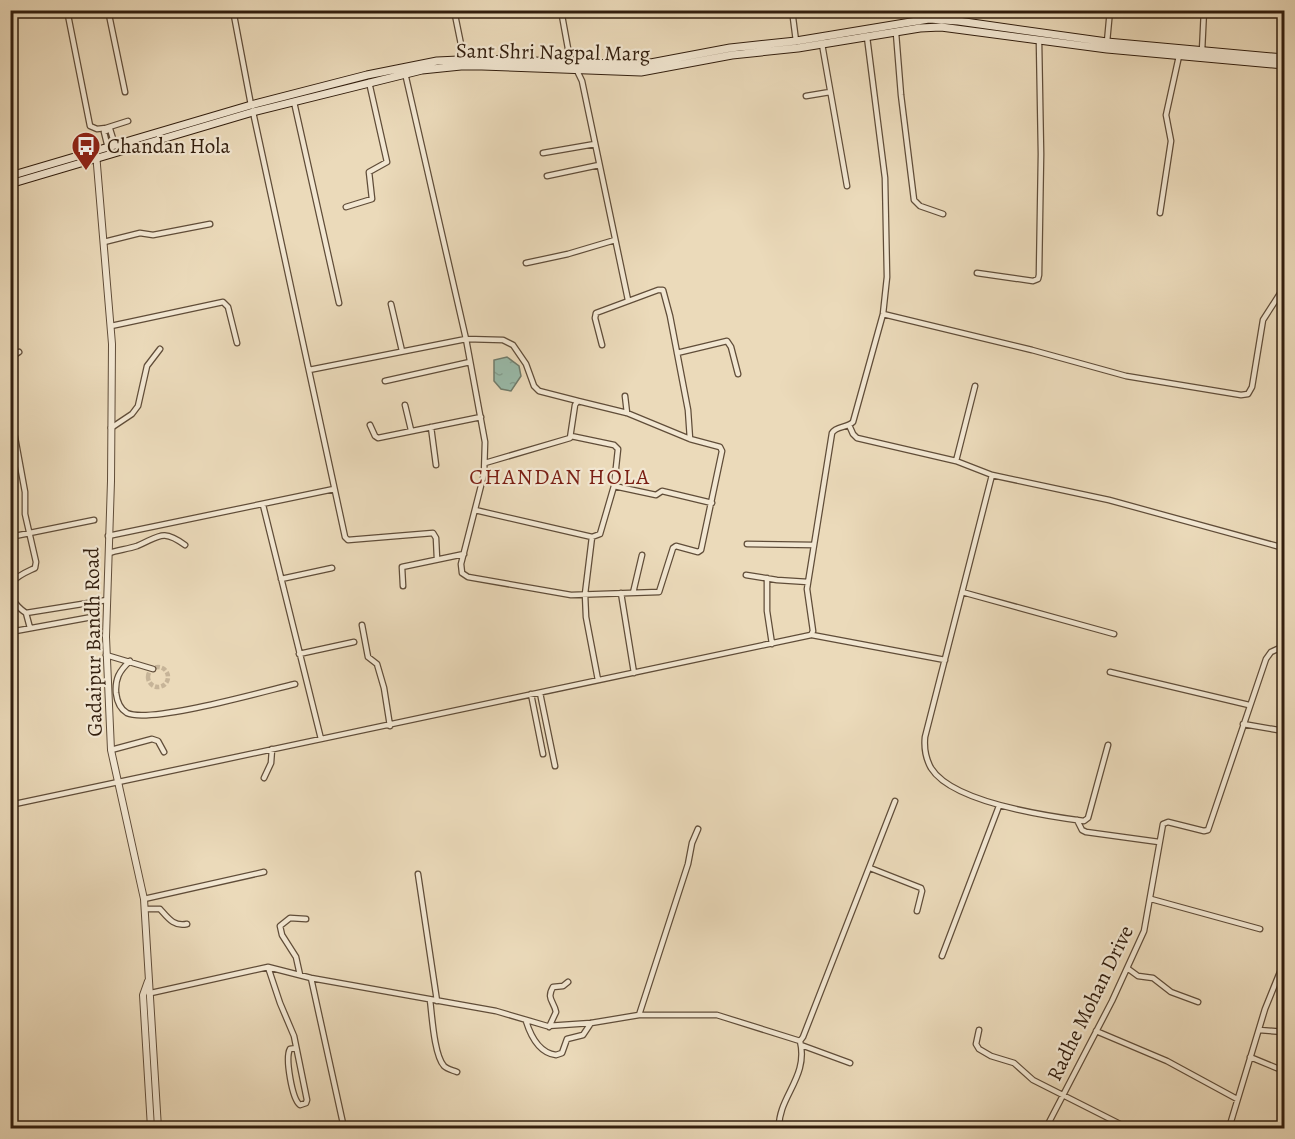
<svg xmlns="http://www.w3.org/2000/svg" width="1295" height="1139" font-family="Alegreya,serif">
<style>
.water{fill:url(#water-ripples);stroke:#707c6c;stroke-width:1.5}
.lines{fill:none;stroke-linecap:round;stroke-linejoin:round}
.minor-tunnel{stroke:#c6b498;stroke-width:4.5;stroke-dasharray:4.5 2;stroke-linecap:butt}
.minor-casing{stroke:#604d39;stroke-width:7}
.tertiary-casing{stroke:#604d39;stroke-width:8}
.secondary-casing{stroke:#321e0e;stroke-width:9}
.minor{stroke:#f2e7d2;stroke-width:4.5}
.tertiary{stroke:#f2e7d2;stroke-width:6}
.secondary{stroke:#f2e7d2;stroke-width:7}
.labels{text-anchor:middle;stroke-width:4.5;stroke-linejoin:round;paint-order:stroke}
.street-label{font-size:21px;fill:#321e0e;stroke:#f2e7d2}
.poi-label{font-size:21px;fill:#321e0e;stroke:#f2e7d2;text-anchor:start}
.neighbourhood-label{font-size:22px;letter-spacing:1.5px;fill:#7a1f14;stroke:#f2e7d2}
</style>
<defs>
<pattern id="water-ripples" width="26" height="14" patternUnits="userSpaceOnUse" patternTransform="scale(1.5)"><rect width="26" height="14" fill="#9ba"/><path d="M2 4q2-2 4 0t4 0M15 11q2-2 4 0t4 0" fill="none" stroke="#84a091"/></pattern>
</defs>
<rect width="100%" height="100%" fill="#ebdaba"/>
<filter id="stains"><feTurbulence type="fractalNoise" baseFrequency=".00333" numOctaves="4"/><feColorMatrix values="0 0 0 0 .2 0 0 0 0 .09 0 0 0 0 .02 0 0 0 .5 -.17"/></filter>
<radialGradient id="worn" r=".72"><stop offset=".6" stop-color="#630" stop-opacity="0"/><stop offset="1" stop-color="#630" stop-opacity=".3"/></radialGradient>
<path class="water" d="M507 357 519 366 521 376 511 391 501 389 494 381V360Z"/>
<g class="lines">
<path class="minor-tunnel" d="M148 677a10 10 0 1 1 20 0a10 10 0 1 1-20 0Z"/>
<g class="minor-casing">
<path id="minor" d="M67 10 90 126 97 129 106 128V130
M108 10 125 92
M233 10 251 105
M454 10 464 59
M561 10 569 54 582 81 628 300
M792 10 796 41
M896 33 901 95 914 200 920 206 943 214
M1107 42 1110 10
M822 44 847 186
M1202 51 1204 10
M405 73 466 339 485 442 484 474 461 564 462 573 468 577 571 595 659 592 673 548 676 546 698 552 701 550 722 451 720 447 690 439
M806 96 830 92
M294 102 339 303
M253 112 345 537 348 540 433 533 436 538 437 559
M106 128 128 121
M108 148 104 132 110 129 115 145
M543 153 595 144
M547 176 599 165
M346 207 372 199 369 172 387 162 369 82
M1160 213 1171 141 1166 115 1179 56
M104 242 140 233 153 235 210 224
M526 263 568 254 615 240
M977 273 1033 281 1038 279 1039 275 1041 154 1039 41
M391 304 402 351
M883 314 1032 350 1126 376 1241 395 1248 394 1252 387 1263 320 1281 292 1284 282
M111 326 223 302 228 307 237 343
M677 353 727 341 731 347 738 374
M10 358 19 352
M309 370 466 339 503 340 513 345 526 364 534 386 539 391 578 401
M385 381 470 362
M625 396 627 413
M405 405 411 430
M10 410 25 492V514L36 562 35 568C29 571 18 575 14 581 4 593 17 607 26 613L107 600
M370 425 375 436 378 438 481 417
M849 425 853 434 857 438 956 461 992 475 925 737C924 747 926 759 931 768 952 802 1046 816 1084 821L1088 818 1108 745
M431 427 436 465
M111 428 132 414 138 406 147 366 160 349
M956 461 975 386
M485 463 570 438 575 405 578 401 627 413 690 439 688 410 670 316 663 290H658L596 313 595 318 602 345
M992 475 1109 500 1284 548
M614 486 656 495 662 491 712 503
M263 505 321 739
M475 510 592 537 600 534 614 486 618 449 614 445 571 436
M108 536 334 489
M10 537 94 520
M592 537 585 594 586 617 598 680
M747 544 814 545
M109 553C118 550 128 549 137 546 159 537 162 528 185 545
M746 575 777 580 808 582
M767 578V611L772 644
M281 579 332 568
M403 586 402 567 464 554
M962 592 1114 634
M621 593 634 673
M633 593 642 555
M26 613 30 628
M362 625 368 657 377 664 384 688 390 726
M10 632 92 617
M812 635 945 660
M299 654 354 642
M106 655 153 669
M130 661C119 671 115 679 116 693 117 701 120 709 127 713 150 724 265 691 295 684
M1110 672 1249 705
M540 693 555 766
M531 694 543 754
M1243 724 1284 731
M111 750 152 739 158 741 164 752
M264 778 271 763 272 749
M10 805 811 635 813 631 807 589 832 433C836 426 847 428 853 422L883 314 887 277 885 178 867 37
M1077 820 1082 830 1086 832 1159 842
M870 868 921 888 922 891 917 911
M418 874 437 1001
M144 899 264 872
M1151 899 1260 929
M145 909H160C168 918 174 927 187 924
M942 956 999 806
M268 967 280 1003 294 1036 307 1100 306 1103 300 1105C292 1099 285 1058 290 1049L296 1048
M1127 968 1138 976 1153 978 1171 992 1198 1002
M300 975 296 957 282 935 280 926 290 918 306 919
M311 978 344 1128
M151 993 268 967 311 978 496 1011 547 1026 591 1023 639 1015H717L800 1041 803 1037 895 801
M430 1000C432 1015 434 1055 444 1066 447 1069 452 1070 457 1072
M639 1015 688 864 692 843 698 829
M526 1021C531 1037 539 1053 556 1055L562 1053 567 1039 583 1035 591 1023
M549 1027 556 1012C554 1001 546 999 553 987L563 986 568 982
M979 1030 976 1044 979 1049 991 1056 1014 1063 1033 1080 1128 1128
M1259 1030 1284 1032
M1096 1031 1167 1061 1237 1099
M801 1045 850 1063
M1250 1057 1284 1071
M779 1128C778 1097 809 1077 800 1041
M1046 1128 1112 1001 1144 931 1163 824 1168 822 1204 831 1208 830 1266 659 1271 652 1284 646
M1229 1128 1265 1009 1284 962"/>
</g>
<g class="tertiary-casing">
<path id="tertiary" d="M96 153 112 344 111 481 106 637 111 750 144 899 158 1128
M148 981 143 995 151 1128"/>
</g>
<g class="secondary-casing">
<path id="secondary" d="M10 176 251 105 367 75 437 61 480 59 640 65 730 48 796 41 929 19 958 21 1107 42 1284 58
M10 184 253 112 422 70 461 66H482L641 72 732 55 798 48 920 28 941 27 1107 49 1284 65"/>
</g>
<use href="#minor" class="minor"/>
<use href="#tertiary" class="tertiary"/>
<use href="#secondary" class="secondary"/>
</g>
<defs>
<g id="bus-pin" transform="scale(1.5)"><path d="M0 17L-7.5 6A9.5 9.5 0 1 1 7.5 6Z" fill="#8f2418" stroke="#f2e7d2"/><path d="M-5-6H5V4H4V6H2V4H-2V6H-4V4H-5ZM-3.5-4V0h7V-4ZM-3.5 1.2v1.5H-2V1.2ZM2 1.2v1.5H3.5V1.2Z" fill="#fff"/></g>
</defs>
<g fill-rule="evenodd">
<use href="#bus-pin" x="86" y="146"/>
</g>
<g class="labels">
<g class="street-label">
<text transform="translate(553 52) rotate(1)" y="7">Sant Shri Nagpal Marg</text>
<text transform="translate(93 642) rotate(-91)" y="7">Gadaipur Bandh Road</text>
<text transform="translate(1090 1003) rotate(-64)" y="7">Radhe Mohan Drive</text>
</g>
<g class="poi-label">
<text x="107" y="153">Chandan Hola</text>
</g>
<g class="neighbourhood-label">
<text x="560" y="484">CHANDAN HOLA</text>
</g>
</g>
<rect width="1295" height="1139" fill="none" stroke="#ebdaba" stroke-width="36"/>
<rect x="12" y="12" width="1271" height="1115" fill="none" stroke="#321e0e" stroke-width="3"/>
<rect x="18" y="18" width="1259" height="1103" fill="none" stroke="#321e0e" stroke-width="1.5"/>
<rect width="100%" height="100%" filter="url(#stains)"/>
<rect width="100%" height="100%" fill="url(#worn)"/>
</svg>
